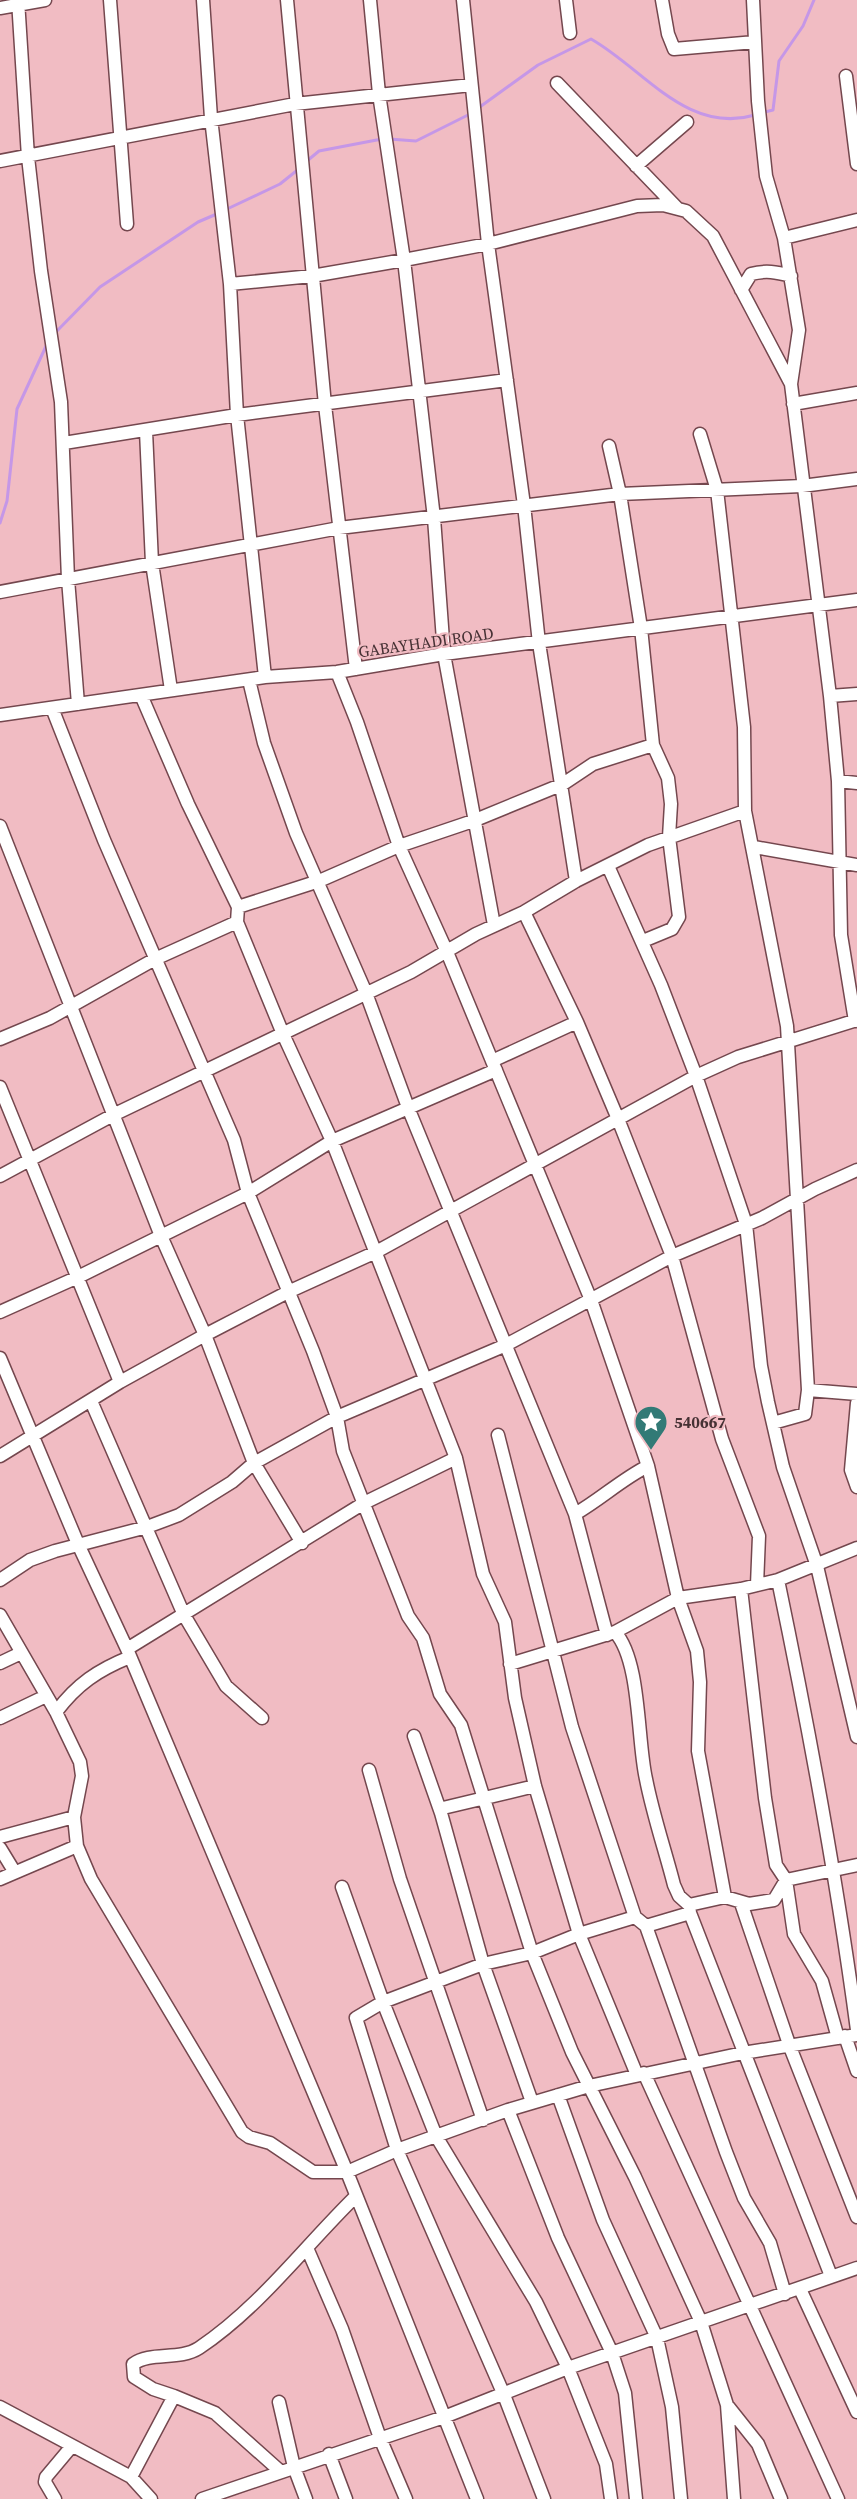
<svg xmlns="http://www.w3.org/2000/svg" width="857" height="2499" font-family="'Source Serif 4',serif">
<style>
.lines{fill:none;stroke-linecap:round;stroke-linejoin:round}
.stream{stroke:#c597e7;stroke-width:3}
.minor-casing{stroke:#74474e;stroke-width:15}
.minor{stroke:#fff;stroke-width:12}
.labels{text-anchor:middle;stroke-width:4.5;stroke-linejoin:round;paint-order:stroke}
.street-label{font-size:16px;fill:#463134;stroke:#f1bcc3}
.poi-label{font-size:16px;font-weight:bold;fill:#463134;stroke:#f1bcc3;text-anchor:start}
</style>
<rect width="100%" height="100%" fill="#f1bcc3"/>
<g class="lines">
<path class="stream" d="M477 109 538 65 591 39C644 69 687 135 755 115
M761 113 773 110 779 61 803 26 814 0
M389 139 416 141 472 113
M307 161 319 151 382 139
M225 210 280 184 300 168
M54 334 100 287 198 222 219 213
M0 523 7 501 17 409 47 344"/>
<g class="minor-casing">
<path id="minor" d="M18 0 28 157 41 271 61 402 68 579 78 704
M110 0 127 224
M203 0 211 118 230 284 237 415 265 677
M287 0 325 405 356 669
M370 0 379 94 404 260 434 518 444 654 494 925
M463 0 488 244 524 505 539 643 576 881
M566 0 570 33
M662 0 668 34 674 49 755 42
M753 0 758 101 766 176 784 238 799 330 791 384 830 696 857 694
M0 8 45 0
M846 76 857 164
M557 83 677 208
M0 161 295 104 471 85
M636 166 687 122
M784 238 857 220
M230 284 312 276 404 260 488 244 637 206 663 205 686 211 713 236 791 384
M741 290 751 274C766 270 776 272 791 276
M793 404 857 393
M146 431 152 563 171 690
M700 434 717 490 744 727 745 811 787 1026 808 1390 805 1414 773 1423
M64 443 237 415 507 380
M609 446 620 494 641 628 653 745 668 778 671 804 669 837 679 917 672 929 643 941
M0 592 339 528 620 494 802 486 857 479
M337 672 357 722 399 846 447 952 591 1300 648 1466 678 1598 697 1651 700 1682 698 1751 725 1897
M249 680 264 743 296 833 366 993 409 1110 575 1514 607 1635
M141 695 188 804 238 907 237 922 283 1034 332 1141 456 1458 483 1574 505 1622 515 1698 535 1786 579 1934 637 2075
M830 696 838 781 841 935 855 1021
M52 708 104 840 234 1140 248 1193 313 1351 337 1417 343 1451 408 1616 423 1638 440 1694 461 1725 532 1953 572 2052 635 2177 701 2322 727 2405 734 2499
M0 715 265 677 337 672 444 654 857 600
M838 781 857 783
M0 826 161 1236 205 1335 254 1463 302 1543
M754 847 857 865
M608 866 661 985 696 1076 746 1224 761 1366 768 1402 783 1467 817 1566 857 1737
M238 907 319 881 399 846 473 821 563 784 593 764 653 745
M524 912 577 1022 618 1119 672 1256 722 1439 759 1536 757 1585
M0 1039 50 1018 155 959 237 922
M492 1061 577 1022
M0 1087 120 1382
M0 1176 113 1115 411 972 476 934 524 912 576 881 648 845 745 811
M0 1312 78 1277 248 1193 332 1141 496 1070
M0 1358 78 1544 127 1649 347 2172 477 2499
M808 1390 857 1394
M91 1401 184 1615 226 1686 262 1718
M857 1403 851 1470 857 1487
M498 1435 572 1727 635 1917 646 1926 726 2152 744 2198 770 2243 785 2294
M0 1456 120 1382 205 1335 288 1292 376 1252 696 1076 738 1057 857 1020
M575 1514C601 1499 622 1479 648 1466
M0 1580 30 1560 55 1551 147 1527 179 1515 232 1482 254 1463 337 1417 506 1345 672 1256 762 1218 815 1189 857 1170
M778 1580C809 1729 837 1879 857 2030
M741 1589 765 1798 776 1865 786 1880 794 1934 822 1981 838 2038
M0 1615 56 1712 80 1762 82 1776 74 1817 77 1846 91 1879 242 2132 249 2137 270 2143 313 2172H347L397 2150 508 2110 589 2086 743 2053 857 2035
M615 1632C641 1661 637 1740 646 1779 653 1815 665 1850 674 1885L679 1896 689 1905 725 1897 749 1904 774 1900 786 1880 857 1865
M127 1649 364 1503 456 1458
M0 1663 21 1653
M510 1664 615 1632 678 1598 741 1589 778 1580 857 1548
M56 1712C77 1684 98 1670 130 1657
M0 1718 46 1696
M414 1736 441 1813
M369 1770 400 1879 483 2120
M0 1837 74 1817
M0 1848 14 1871
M0 1879 77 1846
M342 1887 383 2002 436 2136 536 2302 568 2368 606 2464 611 2499
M741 1903 790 2047 857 2217
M689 1905 690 1913 831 2276
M646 1926 690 1913
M845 2036 857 2071
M644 2073 838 2499
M558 2095 603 2220 657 2338 672 2407 681 2499
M532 2102 483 1964 441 1813 443 1808 535 1786
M508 2110 558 2238 612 2353 625 2393 636 2499
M307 2248 342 2329 380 2438 406 2499
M800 2289 857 2412
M174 2396 215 2413 280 2471
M279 2402 294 2467 306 2499
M727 2405 758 2444 781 2499
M0 2407 131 2477 151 2499
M329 2454 346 2499
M131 2477 174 2396 153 2389 134 2377 133 2364C151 2351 179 2361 199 2348 259 2308 304 2247 355 2197
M55 2499 45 2482 46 2477 72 2446
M202 2499 444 2417 568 2368 857 2268
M544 2499 504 2395 397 2150 356 2018 383 2002 483 1964 532 1953 579 1934 635 1917"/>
</g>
<use href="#minor" class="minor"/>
</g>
<defs>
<g id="sight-pin" transform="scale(1.725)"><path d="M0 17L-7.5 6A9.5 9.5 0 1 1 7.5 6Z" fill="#327a76" stroke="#f1bcc3"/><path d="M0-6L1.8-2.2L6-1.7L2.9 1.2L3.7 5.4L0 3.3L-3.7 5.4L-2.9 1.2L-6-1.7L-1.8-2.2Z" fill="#fff"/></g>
</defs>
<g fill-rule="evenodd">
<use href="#sight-pin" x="651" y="1422"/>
</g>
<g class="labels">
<g class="street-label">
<text transform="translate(426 642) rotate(-8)" y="6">GABAYHADI ROAD</text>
</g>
<g class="poi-label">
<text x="674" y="1428">540667</text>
</g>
</g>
</svg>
